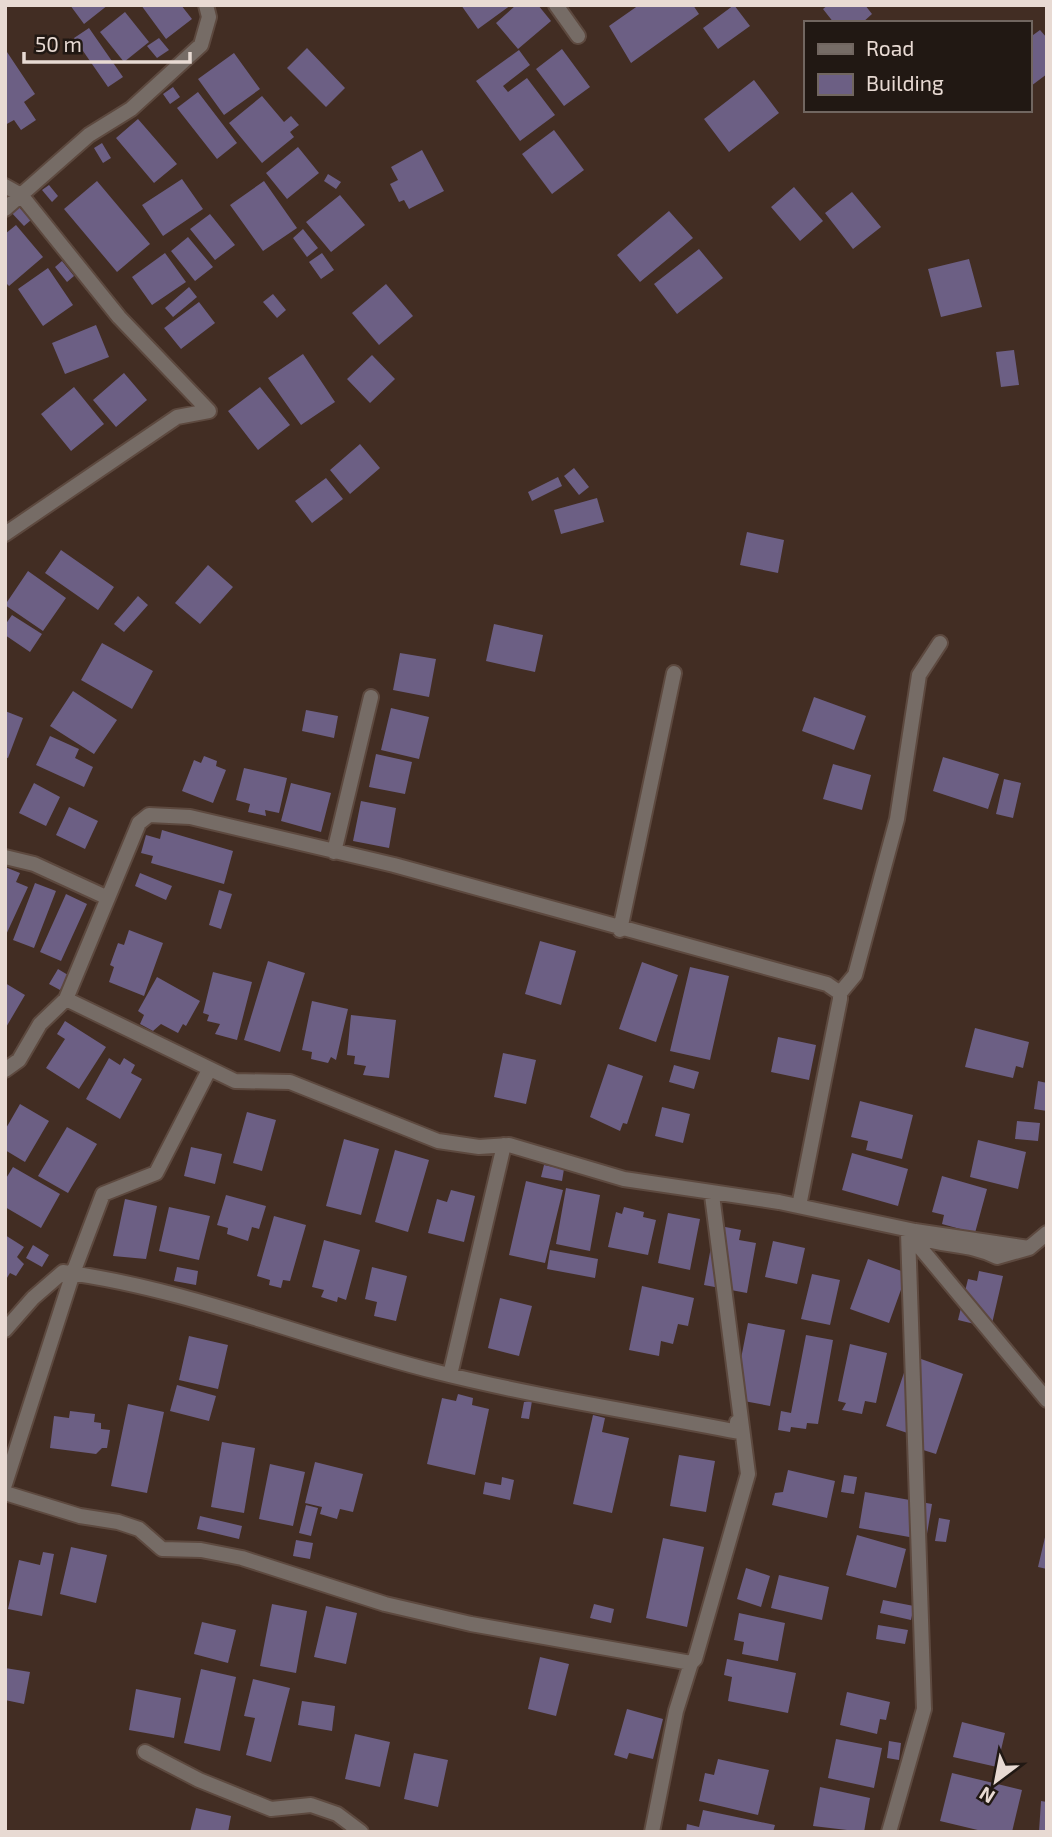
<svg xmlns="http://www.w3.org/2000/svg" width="1052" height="1837" font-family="'Exo 2',sans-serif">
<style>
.building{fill:#6c5f84}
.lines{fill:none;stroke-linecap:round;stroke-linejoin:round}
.street-casing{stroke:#5d493f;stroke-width:18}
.street{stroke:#766c66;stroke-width:14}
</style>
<rect width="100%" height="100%" fill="#422d23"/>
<path class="building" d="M70 5H108L84 24Z
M141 5H181L192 19 166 39Z
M461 5H511L478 29Z
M516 5H538L551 21 518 49 496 23Z
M639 5H693L699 14 631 63 609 26Z
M734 5 750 26 718 49 703 28Z
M828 5H865L872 14 862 23H834L823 9Z
M125 12 149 42 124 62 100 32Z
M89 28 123 77 108 87 74 38Z
M1040 30 1047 38V74L1031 86 1029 38Z
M159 38 169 50 157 58 147 46Z
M307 48 345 88 326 107 287 68Z
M5 49 35 94 24 102 36 120 21 130 14 120 5 125Z
M562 49 590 87 564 106 536 69Z
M519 50 530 65 503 86 508 92 527 78 555 115 520 141 476 81Z
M234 53 260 89 224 115 198 79Z
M754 80 779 113 729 152 704 119Z
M173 87 180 97 170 104 163 94Z
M198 92 237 143 217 159 177 108Z
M262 96 284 122 291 116 299 125 290 132 294 137 262 163 229 123Z
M138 119 177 164 154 183 116 138Z
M554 130 584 170 552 194 522 154Z
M102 143 111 158 103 163 94 148Z
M298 147 319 173 287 199 266 173Z
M422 150 444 191 409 209 404 200 399 202 390 184 398 180 391 167Z
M328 174 341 182 336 189 324 181Z
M182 179 203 209 163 236 142 205Z
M97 181 150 244 117 272 64 209Z
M264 181 297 228 263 251 230 205Z
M49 185 58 196 52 202 42 190Z
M794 187 823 221 800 241 771 207Z
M852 192 881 227 853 249 825 213Z
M340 195 365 225 331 252 306 222Z
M16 204 31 220 24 226 9 210Z
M669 211 693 238 640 282 617 255Z
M210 214 235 245 215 260 190 229Z
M16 225 43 257 9 286 5 282V234Z
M303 229 318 248 307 257 293 238Z
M188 237 213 267 195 281 171 251Z
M699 249 723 278 677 314 654 284Z
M165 253 186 282 152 305 132 277Z
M322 253 334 270 321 279 309 262Z
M969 259 982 307 941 317 928 269Z
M62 261 74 276 67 282 55 267Z
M48 268 73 305 43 326 18 289Z
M386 284 413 316 379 345 352 313Z
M189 287 197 297 173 317 165 308Z
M273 294 286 310 277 318 263 302Z
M199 302 215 323 181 349 164 328Z
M96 325 109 357 65 374 52 343Z
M1014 350 1019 385 1001 387 996 352Z
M303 354 335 402 301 425 268 378Z
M372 355 395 379 370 403 347 379Z
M124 373 147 400 116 427 93 400Z
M74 387 104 424 71 451 41 414Z
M260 387 290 425 258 450 228 411Z
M360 444 380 468 350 494 330 470Z
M574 468 589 487 579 495 564 476Z
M558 477 562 486 532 501 528 492Z
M326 478 343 499 312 523 295 501Z
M597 498 604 522 561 534 554 510Z
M747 532 784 540 778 573 740 565Z
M61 550 114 587 98 610 45 573Z
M208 565 233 587 200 624 175 603Z
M28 571 66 598 43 631 5 605Z
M138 596 148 605 124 632 114 624Z
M12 615 42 634 30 652 5 635V625Z
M494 624 543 635 535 672 486 661Z
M102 643 153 671 132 709 81 680Z
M400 653 436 659 429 697 393 690Z
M73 691 117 720 94 754 50 726Z
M814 697 866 716 854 750 802 731Z
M391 708 429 717 419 759 381 750Z
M306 710 338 716 334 738 302 731Z
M5 711 23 718 8 758 5 757Z
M50 736 79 749 75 758 93 767 84 787 36 765Z
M376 754 412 762 405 794 369 787Z
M204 756 217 761 216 766 226 770 213 803 182 791 194 760 201 763Z
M943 757 999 774 988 809 933 791Z
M833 764 871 775 862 810 823 799Z
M244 768 287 778 279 813 265 810 266 816 248 812 250 804 236 800Z
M1004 779 1021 783 1013 818 996 814Z
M34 783 60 797 46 826 19 813Z
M291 783 331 793 321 832 281 821Z
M361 801 396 808 389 848 353 841Z
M69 807 98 821 85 849 56 835Z
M162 830 233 851 224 884 151 863 153 856 141 853 146 835 160 839Z
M5 867 20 873 16 882 28 887 5 937Z
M140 873 172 886 166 900 135 886Z
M35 883 56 891 34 948 13 940Z
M219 890 232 894 221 929 209 925Z
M66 894 87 904 61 961 40 952Z
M129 930 163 943 144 996 109 982 114 967 110 965 118 943 124 945Z
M540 941 576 951 561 1005 525 994Z
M268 961 305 973 280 1052 244 1040Z
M642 962 678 975 656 1042 619 1029Z
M690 967 729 976 710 1060 670 1051Z
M58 969 68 975 60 990 49 984Z
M213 972 252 982 237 1040 215 1034 220 1024 207 1021 209 1015 203 1013Z
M157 977 200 1001 186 1026 183 1024 178 1033 161 1024 153 1031 140 1024 144 1015 138 1011Z
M5 983 25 995 5 1029Z
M312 1001 348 1009 336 1060 331 1057 328 1063 311 1059 312 1052 302 1050Z
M351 1015 396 1020 389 1078 363 1075 366 1066 354 1064 355 1056 347 1055Z
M65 1021 106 1047 79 1089 46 1068 65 1039 57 1034Z
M975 1028 1029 1042 1023 1068 1016 1066 1013 1078 965 1067Z
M778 1037 816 1045 809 1080 771 1072Z
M503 1053 536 1060 526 1104 494 1097Z
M109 1058 120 1065 124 1058 135 1065 131 1073 142 1079 120 1119 86 1099Z
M608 1064 643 1076 627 1124 623 1123 620 1131 590 1117Z
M674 1065 699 1072 694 1089 669 1082Z
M1038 1081 1047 1083V1111L1034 1109Z
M860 1101 913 1115 902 1159 866 1150 868 1141 851 1137Z
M20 1104 49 1121 25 1162 5 1150V1130Z
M662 1107 690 1114 683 1143 655 1136Z
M247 1112 276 1120 262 1171 233 1163Z
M1017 1121 1040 1123 1038 1141 1015 1139Z
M67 1127 97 1144 68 1193 38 1176Z
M344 1139 379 1149 361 1215 326 1206Z
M978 1140 1026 1152 1018 1189 970 1177Z
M191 1147 222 1154 215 1184 184 1176Z
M395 1150 429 1160 408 1232 375 1222Z
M852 1153 908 1169 898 1206 842 1190Z
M544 1165 564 1169 562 1181 541 1177Z
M13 1167 60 1194 41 1228 5 1207V1180Z
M942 1176 987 1189 975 1233 942 1224 944 1215 932 1212Z
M526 1181 563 1190 545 1263 509 1255Z
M566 1188 600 1195 590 1251 556 1244Z
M451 1190 475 1196 464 1242 428 1233 437 1199 447 1202Z
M226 1195 266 1206 259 1229 252 1227 248 1241 227 1234 228 1228 217 1225Z
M125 1199 157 1206 146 1259 113 1256Z
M169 1207 210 1216 199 1260 159 1251Z
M624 1207 644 1212 643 1217 656 1220 648 1255 608 1247 616 1212 622 1214Z
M668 1213 700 1219 690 1270 658 1263Z
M274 1216 306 1225 290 1281 283 1280 281 1288 269 1285 270 1280 257 1276Z
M715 1225 741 1230 739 1240 756 1243 747 1293 704 1285Z
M5 1235 24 1247 17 1257 24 1264 16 1276 10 1273 5 1281Z
M324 1240 360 1250 346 1300 338 1297 337 1302 321 1297 324 1290 312 1287Z
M773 1241 805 1248 797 1284 765 1277Z
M33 1245 49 1255 42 1267 26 1258Z
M550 1250 598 1259 595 1278 547 1269Z
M868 1259 907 1273 889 1323 850 1309Z
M177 1267 198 1271 196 1285 174 1281Z
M372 1267 407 1276 396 1321 374 1316 377 1302 365 1299Z
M979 1271 1003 1276 991 1328 958 1320 968 1279 977 1281Z
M812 1274 840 1280 830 1325 801 1319Z
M642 1286 694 1298 688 1326 678 1324 673 1344 661 1341 659 1356 629 1350Z
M500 1298 532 1306 519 1356 488 1348Z
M748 1323 785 1330 770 1406 733 1399Z
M806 1335 833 1340 818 1424 807 1423 806 1429 791 1427 790 1432 778 1430 781 1411 791 1413Z
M189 1336 228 1345 218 1389 179 1380Z
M850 1344 887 1353 876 1403 865 1401 862 1414 842 1410 846 1403 838 1401Z
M910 1355 963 1374 936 1454 920 1449 923 1438 886 1426Z
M177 1385 216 1396 209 1421 170 1411Z
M458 1394 473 1398 472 1405 489 1409 475 1475 427 1464 442 1398 456 1401Z
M532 1401 529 1419 521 1418 524 1402Z
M128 1404 164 1412 147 1493 111 1486Z
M70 1411 95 1414 94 1422 101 1423V1429L110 1430 107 1448H102L96 1454 50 1448 54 1416 69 1418Z
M593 1415 605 1418 602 1432 629 1438 612 1513 573 1504Z
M222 1442 255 1448 244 1513 211 1507Z
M679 1455 715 1461 706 1512 670 1506Z
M315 1462 363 1474 353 1512 340 1509 337 1519 320 1514 322 1507 305 1503Z
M270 1464 305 1472 293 1526 259 1519Z
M788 1470 835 1481 827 1518 772 1505 775 1493 783 1492Z
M844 1475 857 1477 854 1494 841 1492Z
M502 1477 514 1480 510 1500 483 1494 485 1482 501 1485Z
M865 1492 932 1504 926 1540 859 1528Z
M306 1505 318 1508 311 1536 299 1533Z
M200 1516 242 1526 239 1539 197 1529Z
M939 1518 950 1520 946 1542 935 1541Z
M1046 1533H1047V1569L1038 1567Z
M857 1535 906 1549 896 1588 846 1575Z
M663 1538 704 1547 687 1627 646 1618Z
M296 1540 313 1543 310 1559 293 1556Z
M71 1547 107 1555 96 1603 60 1594Z
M43 1552 54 1554 42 1616 8 1609 19 1560 40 1565Z
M746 1568 770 1576 761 1607 737 1599Z
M779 1575 829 1587 822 1620 771 1608Z
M883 1600 914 1606 911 1620 880 1613Z
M272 1604 307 1611 296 1673 260 1666Z
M594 1604 614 1609 611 1623 590 1618Z
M326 1606 357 1613 346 1664 314 1657Z
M739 1613 785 1623 778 1661 742 1654 744 1642 734 1640Z
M202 1622 236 1630 228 1663 194 1654Z
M878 1625 908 1630 905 1644 876 1639Z
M540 1657 569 1664 556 1716 528 1709Z
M727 1659 796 1673 788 1713 728 1701 732 1677 724 1675Z
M5 1668 30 1672 24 1704 5 1700Z
M201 1669 236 1677 220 1751 184 1743Z
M253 1679 290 1688 271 1762 246 1755 255 1718 244 1716Z
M136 1689 181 1698 174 1738 129 1730Z
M847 1692 890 1702 886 1720 880 1719 877 1734 840 1725Z
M302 1701 335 1706 332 1731 298 1725Z
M627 1709 663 1719 653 1759 629 1753 627 1759 614 1755Z
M962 1722 1005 1733 997 1767 953 1757Z
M355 1734 390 1742 380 1787 345 1779Z
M836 1739 882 1748 874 1788 828 1778Z
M889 1741 901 1743 899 1760 887 1758Z
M414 1753 448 1760 438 1807 404 1799Z
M718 1759 769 1770 758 1815 699 1801 705 1773 714 1775Z
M952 1773 1022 1790 1012 1832H986L940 1821Z
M820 1787 870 1798 864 1832 813 1826Z
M1041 1801 1047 1802V1832H1039Z
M196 1808 231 1816 228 1832H190Z
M703 1810 775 1825 773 1832H686L687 1824 699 1827Z"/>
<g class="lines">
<g class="street-casing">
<path id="street" d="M556 5 578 36
M5 186 21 195 119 317 209 411 177 417 5 534
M5 209 89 135 131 109 201 45 209 17 206 5
M334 852 371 697
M5 857 34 864 108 898
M620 930 674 673
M840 993 855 975 897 819 919 675 940 643
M5 1070 19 1060 40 1024 66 999
M799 1206 840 999V993L827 984 394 865 190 817 149 815 139 823 66 999 235 1081 290 1082 438 1141 479 1147 509 1145 624 1179 779 1202 915 1231 1029 1248
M916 1236C945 1248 967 1242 997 1257L1029 1248 1047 1233
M5 1330 33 1298 63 1272C190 1289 312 1341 437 1372 536 1397 638 1412 739 1432L737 1422
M450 1375 504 1145
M5 1484 73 1273 103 1194 156 1173 209 1070
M5 1493 80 1516 118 1522 139 1529 162 1549 201 1550 242 1558 385 1604 471 1624 691 1663 695 1659 748 1474 712 1195
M145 1752 199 1780 271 1809 311 1805 337 1814 361 1832
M652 1832 676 1711 691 1663
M889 1832 924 1709 908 1233 1047 1400"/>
</g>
<use href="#street" class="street"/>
</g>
<rect width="1052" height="1837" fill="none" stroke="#e8dad3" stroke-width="14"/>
<rect x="804" y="21" width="228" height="91" fill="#211813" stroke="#716660" stroke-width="2"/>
<rect x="818" y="44" width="35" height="10" fill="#766c66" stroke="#716660" stroke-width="2"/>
<text x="866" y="56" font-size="21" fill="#e8dad3">Road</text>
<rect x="818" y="74" width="35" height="21" fill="#6c5f84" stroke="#716660" stroke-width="2"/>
<text x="866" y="91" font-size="21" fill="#e8dad3">Building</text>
<g transform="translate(996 1781) rotate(212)" stroke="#211813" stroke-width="5" paint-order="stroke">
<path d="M0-5L12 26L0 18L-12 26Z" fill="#e8dad3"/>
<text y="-10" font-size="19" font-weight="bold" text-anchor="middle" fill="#e8dad3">N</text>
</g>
<path d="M24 52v10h166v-10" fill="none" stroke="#e8dad3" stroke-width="3.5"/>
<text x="35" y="52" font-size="21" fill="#e8dad3" stroke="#211813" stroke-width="5" paint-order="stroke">50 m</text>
</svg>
